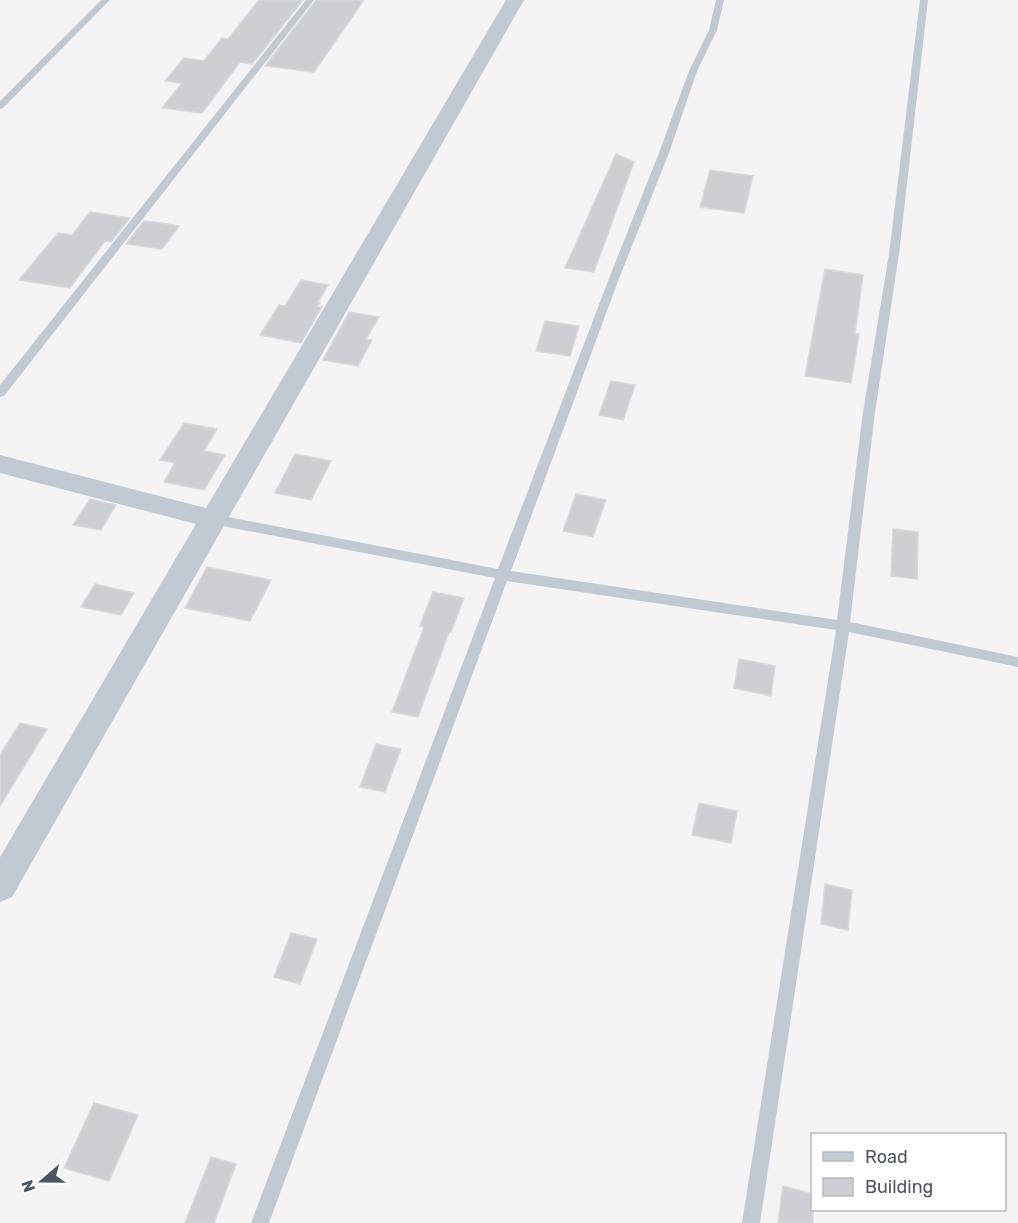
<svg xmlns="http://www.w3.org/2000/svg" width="1018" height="1223" font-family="Rubik,sans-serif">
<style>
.building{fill:#cdcfd5;stroke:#d7d9de;stroke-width:1.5}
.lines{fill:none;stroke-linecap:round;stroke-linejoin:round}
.lane{fill:#c1cad2;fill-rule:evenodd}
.street{fill:#c1cad2;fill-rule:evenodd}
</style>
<rect width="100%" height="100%" fill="#f5f3f3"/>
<path class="building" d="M259 0H303L252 64 240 62 202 113 162 108 182 83 165 81 184 58 204 61 222 38 228 39Z
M316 0H364L314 72 265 66Z
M616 154 634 162 594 272 565 268Z
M710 170 753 176 744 213 700 207Z
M90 212 130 218 111 242 105 241 70 288 19 280 58 233 72 235Z
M144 221 155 222 179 226 162 249 126 244Z
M825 269 863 275 855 334H859L851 383 805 376Z
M301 280 328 285 318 302 320 303 318 306 322 307 301 343 260 335 279 305 285 306Z
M349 312 379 317 366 339 372 340 358 366 323 360Z
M545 321 579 326 570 356 536 351Z
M611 381 635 385 623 420 599 415Z
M184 423 217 429 204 451 225 455 204 490 164 482 175 463 160 460Z
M295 454 331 461 311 500 275 493Z
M576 494 606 500 593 537 563 531Z
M90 499 116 505 101 530 73 525Z
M893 529 918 532 917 579 891 576Z
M207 567 271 580 250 621 185 608Z
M95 584 134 593 121 615 81 607Z
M433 592 464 598 451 632H449L418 717 392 712 424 627 420 626Z
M739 659 775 666 771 696 734 688Z
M20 723 47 729 0 806V755Z
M376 744 401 749 385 792 360 787Z
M699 803 737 811 731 843 692 835Z
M825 884 852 890 848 930 821 924Z
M291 933 317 939 300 984 274 977Z
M94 1103 138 1115 109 1181 64 1168Z
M211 1157 236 1164 214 1223H185Z
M783 1186 813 1194V1223H778Z"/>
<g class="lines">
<path class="lane" d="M101 0H110L3 108 0 109V101Z
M306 0H314L4 396 0 397V385Z
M716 0H724L717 30 697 71 669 153 618 281 511 571 837 620 863 412 889 254 920 0H928L899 254 875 412 850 622 1018 657V667L849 632 760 1223H742L836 630 507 581 269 1223H251L495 578 212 524 206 519 212 514 498 569 608 281 659 153 689 71 709 30Z"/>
<path class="street" d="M506 0H524L12 897 0 902V857L196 524 0 473V455L206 508Z"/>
</g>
<rect x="811" y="1133" width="195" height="78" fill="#ffffff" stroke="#b7bbc0" stroke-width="1.5"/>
<rect x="823" y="1152" width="30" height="9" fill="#c1cad2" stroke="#b7bbc0" stroke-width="1.5"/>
<text x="865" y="1163" font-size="18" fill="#4a5661">Road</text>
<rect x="823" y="1178" width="30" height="18" fill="#cdcfd5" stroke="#b7bbc0" stroke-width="1.5"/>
<text x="865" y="1193" font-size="18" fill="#4a5661">Building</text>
<g transform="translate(42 1181) rotate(250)" stroke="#ffffff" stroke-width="4.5" paint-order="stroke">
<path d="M0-4.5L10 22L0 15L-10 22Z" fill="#4a5661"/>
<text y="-9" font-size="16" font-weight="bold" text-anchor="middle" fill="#4a5661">N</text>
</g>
</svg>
